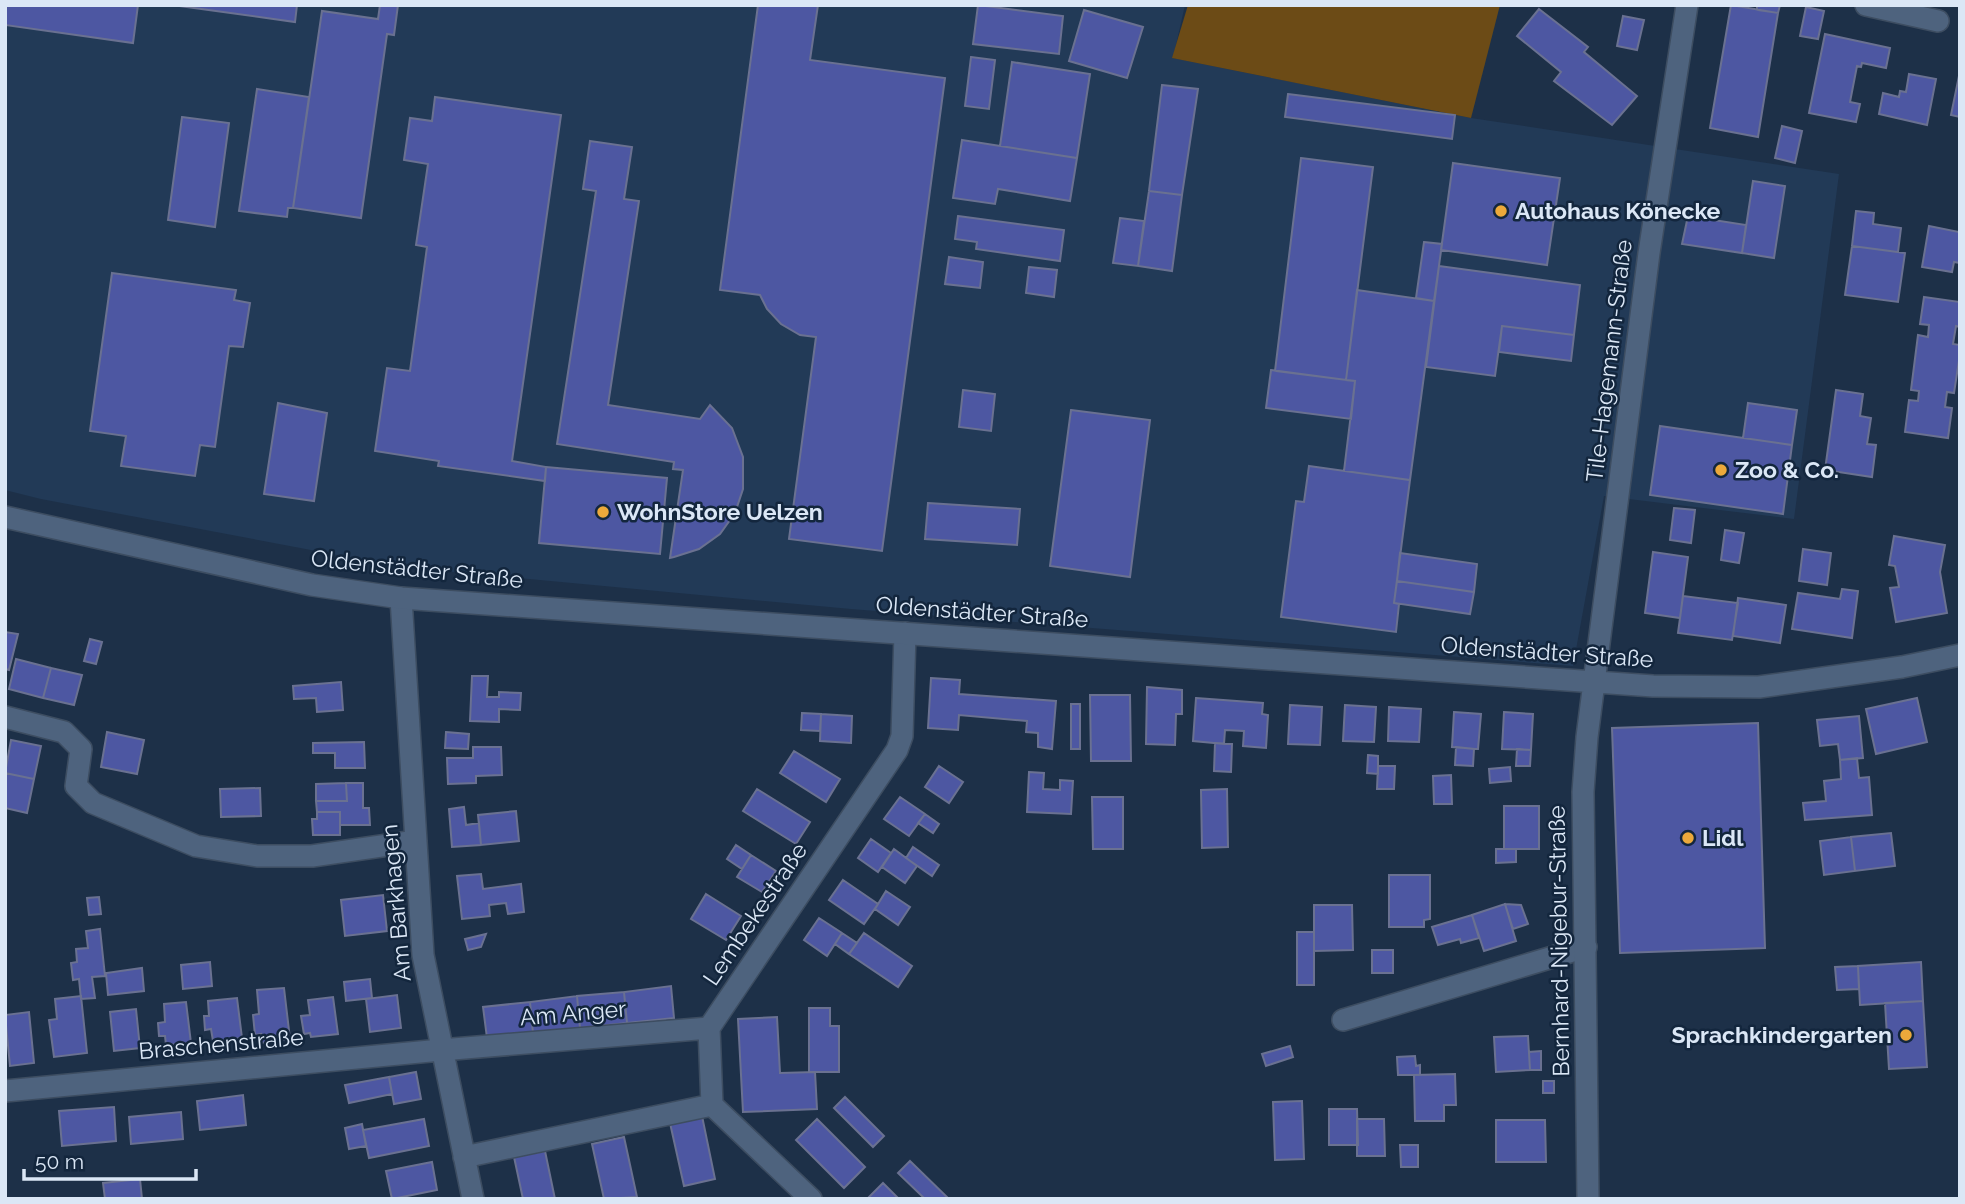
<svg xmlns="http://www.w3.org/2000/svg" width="1965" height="1204" font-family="Raleway,sans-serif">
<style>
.built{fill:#223a57}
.green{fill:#6c4b16}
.building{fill:#4d57a2;stroke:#6a7191;stroke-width:2}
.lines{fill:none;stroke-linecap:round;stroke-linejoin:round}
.street-casing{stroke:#3d4d61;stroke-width:24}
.secondary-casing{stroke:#3d4d61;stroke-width:24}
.street{stroke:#4e637e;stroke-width:21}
.secondary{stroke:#4e637e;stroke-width:21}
.poi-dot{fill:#eca93b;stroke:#13263d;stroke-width:2.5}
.labels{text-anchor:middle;stroke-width:5;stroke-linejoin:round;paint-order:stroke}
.poi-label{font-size:23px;font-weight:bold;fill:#dbe7f6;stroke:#13263d;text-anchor:start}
.street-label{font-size:23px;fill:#dbe7f6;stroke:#13263d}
</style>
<rect width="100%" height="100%" fill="#1d3048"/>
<path class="built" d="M5 5H1185L1173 58 1471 118 1839 174 1794 519 1604 496 1573 666 851 609 401 567 41 499 5 490Z"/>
<path class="green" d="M1188 5H1500L1471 118 1172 58Z"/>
<path class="building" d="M5 5H138L133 43 5 25Z
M172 5H297L295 22Z
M380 5H398L394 35 387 34 361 218 293 208 322 11 378 19Z
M758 5H818L810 60 945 78 882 551 789 539 816 337 800 335 781 324 767 309 760 295 720 290Z
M978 5 1063 16 1059 54 973 44Z
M1731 5 1778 13 1758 137 1710 128Z
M1757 5H1780L1778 13 1757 10Z
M1806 7 1824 11 1818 39 1800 36Z
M1539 9 1588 47 1584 52 1637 96 1612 125 1554 81 1561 72 1517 36Z
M1084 10 1143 27 1127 78 1069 61Z
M1623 16 1644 20 1637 50 1617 46Z
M1825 34 1890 48 1886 68 1862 63 1861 67 1857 66 1850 102 1860 104 1856 122 1809 113Z
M971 57 995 60 989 109 965 106Z
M1012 62 1090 74 1077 158 1000 146Z
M1960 71V117L1951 115Z
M1909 74 1936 79 1927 125 1879 114 1883 93 1899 97 1900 91 1906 92Z
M1162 85 1198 89 1182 195 1149 191Z
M257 89 309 97 293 208H288L287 217 239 211Z
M1288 94 1455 115 1452 139 1285 117Z
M435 97 561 115 512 461 546 467 545 481 438 466 439 461 375 451 387 368 410 371 427 247 416 245 428 164 404 160 410 118 432 121Z
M182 117 229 123 215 227 168 220Z
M1782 126 1802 131 1795 163 1775 158Z
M962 140 1077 158 1070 201 998 189 995 204 953 198Z
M590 141 632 147 624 199 639 201 608 405 700 419 710 405 732 428 743 457V489L735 513 720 534 699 549 674 557 670 558 683 470 673 469 674 462 557 444 596 191 583 189Z
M1301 158 1373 167 1346 380 1275 371Z
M1453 163 1560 178 1547 265 1441 250Z
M1753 181 1785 186 1774 258 1742 253Z
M1149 191 1182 195 1172 271 1138 266Z
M1856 211 1874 213 1873 224 1901 228 1898 252 1852 246Z
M958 216 1064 230 1060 261 976 249 977 242 955 239Z
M1688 216 1746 225 1742 253 1682 244Z
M1120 218 1144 221 1138 266 1113 263Z
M1929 226 1959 232 1960 263 1954 262 1952 272 1922 267Z
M1424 242 1442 244 1434 301 1416 298Z
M1852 246 1905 253 1898 302 1845 295Z
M949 257 983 262 980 288 945 284Z
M1439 266 1580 285 1574 335 1502 326 1495 376 1426 367Z
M1029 267 1057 270 1054 297 1026 293Z
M112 273 236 290 234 300 250 303 243 347 229 346 215 447 200 445 195 476 121 466 126 436 90 431Z
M1357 290 1434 301 1410 480 1344 471 1355 381 1346 380Z
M1924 297 1960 302V327L1956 326 1953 344 1960 345V354L1954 393 1947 392 1945 407 1952 408 1948 438 1905 432 1909 400 1918 401 1919 391 1911 390 1918 335 1928 337 1929 325 1920 324Z
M1502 326 1574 335 1571 361 1499 352Z
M1271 370 1355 381 1351 419 1266 408Z
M963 390 995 394 991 431 959 427Z
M1836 390 1863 394 1860 416 1871 418 1867 444 1876 445 1872 477 1825 470Z
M278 403 327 413 314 501 264 494Z
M1748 403 1797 410 1792 445 1743 438Z
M1071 410 1150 420 1130 577 1050 566Z
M1660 426 1792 445 1783 514 1650 495Z
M1309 466 1410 480 1394 603 1399 604 1396 632 1281 617 1296 501 1304 502Z
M546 467 667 478 660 554 539 543Z
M928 503 1020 509 1017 545 925 539Z
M1674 508 1695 510 1691 543 1670 540Z
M1725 530 1744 533 1739 563 1721 560Z
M1894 536 1945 545 1940 572 1947 613 1896 622 1890 588 1899 587 1895 566 1889 565Z
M1803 549 1831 553 1827 585 1799 581Z
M1653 552 1688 557 1680 618 1645 613Z
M1400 553 1477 564 1474 592 1397 581Z
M1397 581 1474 592 1470 614 1394 603Z
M1842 589 1858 591 1852 638 1792 629 1798 593 1840 599Z
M1683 596 1738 603 1732 640 1678 633Z
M1738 598 1786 605 1780 643 1733 636Z
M5 632 18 634 9 670 5 669Z
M90 639 102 642 96 664 84 661Z
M16 659 51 668 43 698 9 689Z
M51 668 82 675 74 705 43 698Z
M472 676H488L487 697H499V692L521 693 520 710 499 709V722L470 721Z
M931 678 960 680 959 694 1056 701 1052 749 1038 747V733L1026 732 1027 721 959 715 958 730 928 728Z
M341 682 343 710 317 712 316 698 294 699 293 686Z
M1147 687 1182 690V714H1176L1175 745 1146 744Z
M1090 695H1130L1131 761H1091Z
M1196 698 1263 703 1262 714 1268 715 1266 748 1243 746 1244 731 1225 730 1224 744 1193 741Z
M1917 698 1927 742 1876 754 1866 709Z
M1071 704H1080V749H1071Z
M1290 705 1322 707 1320 745 1288 744Z
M1345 705 1376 707 1374 742 1343 741Z
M1389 707 1421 709 1419 742 1388 741Z
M1454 712 1481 714 1478 749 1452 747Z
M1504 712 1533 714 1531 750 1502 749Z
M802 713 821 714 820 731 801 730Z
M821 714 852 716 851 743 820 741Z
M1859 716 1863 758 1840 760 1838 744 1820 746 1817 720Z
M1758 723 1765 948 1620 953 1612 728Z
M107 732 144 740 137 774 101 767Z
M446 732 469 734 468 749 445 748Z
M11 740 41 746 34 779 5 773Z
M364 742 365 768H335V753H313V743Z
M1215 743 1232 744 1231 772 1214 771Z
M473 747H501L502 775 476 776V783L448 784 447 758H473Z
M1456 747 1474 749 1473 766 1455 765Z
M1517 749 1531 750 1530 766H1516Z
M794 751 840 779 826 802 780 773Z
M1368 755 1378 756V774L1367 773Z
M1857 758 1859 778 1869 777 1872 815 1805 820 1803 803 1826 801 1824 781 1841 779 1840 760Z
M939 766 963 782 949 803 925 787Z
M1378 766H1395L1394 789H1377Z
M1510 767 1511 781 1490 783 1489 769Z
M1029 772 1044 773 1043 789 1060 790V780L1073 781 1071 814 1027 812Z
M5 773 34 779 27 813 5 808Z
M1451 775 1452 804H1434L1433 776Z
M346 783H363V808H369L370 825H340V812H317L316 801H347Z
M346 783 347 801H316V784Z
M260 788 261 816 221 817 220 789Z
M757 789 810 822 796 844 743 811Z
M1227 789 1228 847 1202 848 1201 790Z
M900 797 925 814 909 836 884 819Z
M1092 797H1123V849H1093Z
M1504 806H1539V849H1504Z
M464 807 466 825 479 823 481 845 452 847 449 809Z
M516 811 519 841 481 845 478 815Z
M317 812H340V835H313L312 819H317Z
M925 814 939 824 933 833 918 823Z
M1891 833 1895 866 1855 871 1851 837Z
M1851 837 1855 871 1824 875 1820 841Z
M871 839 891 853 878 872 858 858Z
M736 845 751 855 742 869 727 859Z
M913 847 939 865 932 876 906 858Z
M894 849 917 866 905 883 882 867Z
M1496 849H1516V862L1496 863Z
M751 855 776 871 762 892 737 877Z
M481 874 483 889 521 884 524 912 508 914 506 903 489 905 490 916 462 919 457 876Z
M1389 875H1430V919L1424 920V927H1389Z
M843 880 878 904 864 924 829 900Z
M886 891 910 907 898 925 875 909Z
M706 894 741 916 726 940 691 919Z
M383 895 387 931 345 936 341 900Z
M99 897 101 914 89 915 87 898Z
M1505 904 1516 941 1484 951 1472 915Z
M1505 904 1521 905 1528 924 1513 929Z
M1314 905H1352L1353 950 1314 951Z
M1472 915 1479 938 1461 943 1460 939 1438 945 1432 927Z
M819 918 842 933 827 956 804 940Z
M100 929 105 976 92 977 95 998 81 999 79 979 73 980 71 963 77 962 76 949 88 948 86 931Z
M1297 932H1314V985H1297Z
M842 933 857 943 849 954 835 944Z
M864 933 912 966 898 987 849 954Z
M486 934 481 947 468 950 465 939Z
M1372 950H1393V973H1372Z
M210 962 212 986 183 989 181 965Z
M1921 962 1923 1001 1860 1005 1858 966Z
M1858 966 1859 989 1837 990 1835 967Z
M142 968 144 991 108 995 106 973Z
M370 979 372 998 346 1001 344 982Z
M671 986 674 1018 627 1023 624 992Z
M284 988 290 1039 261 1043V1034L255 1035 253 1015 259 1014 257 990Z
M624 992 627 1023 580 1028 577 996Z
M397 995 401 1028 370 1032 366 999Z
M81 996 87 1053 54 1057 49 1020 57 1019 55 999Z
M577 996 580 1028 533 1033 530 1002Z
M333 997 338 1034 311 1037 310 1033 304 1034 301 1016 310 1015 308 1000Z
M237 998 242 1038 213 1041 211 1029 205 1030 204 1016H209L208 1001Z
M1923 1001 1927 1067 1889 1069 1885 1003Z
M186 1002 191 1043 166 1045 165 1036H159L158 1023 165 1022 164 1004Z
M530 1002 533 1033 487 1038 483 1007Z
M809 1008H830V1026H839V1072H809Z
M136 1009 140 1048 114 1051 110 1012Z
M29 1012 34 1063 10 1066 5 1015Z
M777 1017 780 1073 815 1072 817 1109 743 1112 738 1019Z
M1528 1036 1530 1070 1496 1072 1494 1037Z
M1290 1046 1293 1057 1266 1066 1262 1054Z
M1541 1051V1070H1530L1529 1052Z
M1415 1056 1416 1066 1420 1065V1075H1398L1397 1057Z
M416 1072 421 1099 394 1104 389 1077Z
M1455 1074 1456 1105H1444V1121H1415L1414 1075Z
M389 1077 392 1094 349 1103 345 1085Z
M1543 1081H1554V1093H1543Z
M243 1095 246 1125 200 1130 197 1101Z
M845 1097 884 1136 873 1147 834 1108Z
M1302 1101 1304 1159 1275 1160 1273 1102Z
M114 1107 116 1141 62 1146 59 1111Z
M1329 1109H1357L1358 1145H1329Z
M181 1112 183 1139 131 1144 129 1117Z
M702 1116 715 1179 684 1186 670 1123Z
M424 1119 429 1146 369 1158 363 1130Z
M817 1119 865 1167 844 1188 796 1140Z
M1357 1119H1384L1385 1156H1357Z
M1496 1120H1545L1546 1162H1496Z
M362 1124 366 1146 349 1149 345 1128Z
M624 1137 637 1197 604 1199 592 1144Z
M1400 1145H1418V1167H1401Z
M545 1151 555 1199H523L514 1157Z
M910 1161 949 1199H925L898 1173Z
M432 1162 437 1190 392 1199 386 1171Z
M140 1179 142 1199H105L103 1183Z
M883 1183 899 1199H867Z"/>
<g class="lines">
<g class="street-casing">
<path id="street" d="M1866 5 1938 21
M401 598 423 955 473 1199
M5 717 64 732 81 749 76 786 93 803 196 846 257 856H312L416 841
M1343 1020 1586 947
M5 1091 441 1050 709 1028
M464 1157 712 1105
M811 1199 712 1105 709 1028 897 750 902 736 905 633"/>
</g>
<g class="secondary-casing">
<path id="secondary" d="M5 517 312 585 401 598 1653 686 1759 687 1902 667 1960 655
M1588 1199 1583 792 1587 737 1649 253 1687 5"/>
</g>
<use href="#street" class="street"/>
<use href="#secondary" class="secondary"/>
</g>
<g class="poi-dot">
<circle cx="1501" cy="211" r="7"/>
<circle cx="1721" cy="470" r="7"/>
<circle cx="603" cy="512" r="7"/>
<circle cx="1688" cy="838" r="7"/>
<circle cx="1906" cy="1035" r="7"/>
</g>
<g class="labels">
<g class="poi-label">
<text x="1515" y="219">Autohaus Könecke</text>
<text x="1735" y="478">Zoo &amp; Co.</text>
<text x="617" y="520">WohnStore Uelzen</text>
<text x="1702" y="846">Lidl</text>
<text x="1892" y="1043" text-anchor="end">Sprachkindergarten</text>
</g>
<g class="street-label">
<text transform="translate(1609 361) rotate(-83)" y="8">Tile-Hagemann-Straße</text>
<text transform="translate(417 569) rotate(6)" y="8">Oldenstädter Straße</text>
<text transform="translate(982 612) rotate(4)" y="8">Oldenstädter Straße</text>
<text transform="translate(1547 652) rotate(4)" y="8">Oldenstädter Straße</text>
<text transform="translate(396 903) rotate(-95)" y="8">Am Barkhagen</text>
<text transform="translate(755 914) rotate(-56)" y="8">Lembekestraße</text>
<text transform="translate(1559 941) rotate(-91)" y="8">Bernhard-Nigebur-Straße</text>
<text transform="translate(573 1013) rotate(-5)" y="8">Am Anger</text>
<text transform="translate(221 1044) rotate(-5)" y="8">Braschenstraße</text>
</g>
</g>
<rect width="1965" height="1204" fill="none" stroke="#dbe7f6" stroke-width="14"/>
<path d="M24 1169v10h172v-10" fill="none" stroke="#dbe7f6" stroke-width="3.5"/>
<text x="35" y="1169" font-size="21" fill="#dbe7f6" stroke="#13263d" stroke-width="5" paint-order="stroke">50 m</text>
</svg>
